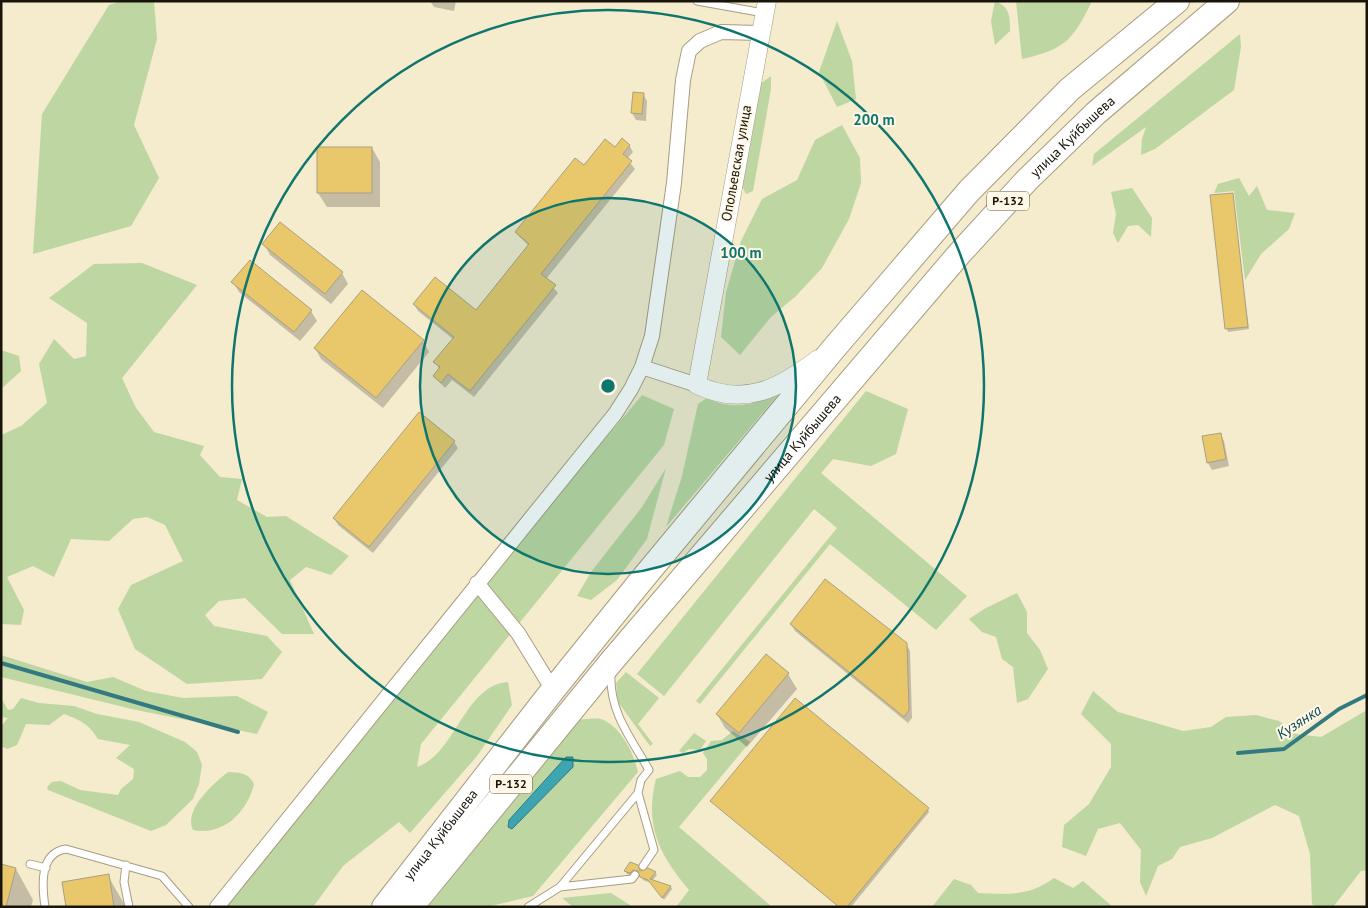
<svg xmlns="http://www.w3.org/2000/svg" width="1368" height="908" font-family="'PT Sans',sans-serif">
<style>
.green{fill:#bdd6a2}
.water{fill:#3da4b2;stroke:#327980}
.shadow{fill:#0003}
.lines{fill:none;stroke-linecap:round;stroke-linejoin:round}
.stream{stroke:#327980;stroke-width:4}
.building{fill:#e8c86b;stroke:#a99f83}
.service-casing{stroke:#a79d81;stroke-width:9}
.minor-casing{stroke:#a79d81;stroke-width:16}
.tertiary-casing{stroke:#a79d81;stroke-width:19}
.trunk-casing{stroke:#a79d81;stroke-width:26}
.service{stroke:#fff;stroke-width:7}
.minor{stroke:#fff;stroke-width:14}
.tertiary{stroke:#fff;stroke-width:18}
.trunk{stroke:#fff;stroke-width:24}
.ring{fill:none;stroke:#0f766e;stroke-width:2.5}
.labels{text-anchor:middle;stroke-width:4;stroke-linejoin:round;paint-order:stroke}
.shield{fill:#fff8e7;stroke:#5d584c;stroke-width:1}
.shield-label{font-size:12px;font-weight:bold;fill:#18140a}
.street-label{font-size:14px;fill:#18140a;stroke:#fff8e7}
.water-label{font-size:15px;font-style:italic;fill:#0a4850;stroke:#fff8e7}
.centre{fill:#0f766e;stroke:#fff8e7;stroke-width:2.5}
.ring-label{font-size:15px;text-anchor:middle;font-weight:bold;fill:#0f766e;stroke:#fff8e7;stroke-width:4;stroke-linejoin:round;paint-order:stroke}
</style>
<rect width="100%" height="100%" fill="#f5ebcd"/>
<path class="green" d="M122 1H154L157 39 134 125 159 178 131 226 33 254 42 114 109 5Z
M995 1C1010 7 1010 16 1010 31L995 45 991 21Z
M1016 1H1092C1073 40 1066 49 1022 59Z
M837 21 852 61 856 99 837 107 819 72Z
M1240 34 1241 47 1234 90 1155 149 1141 155 1142 139 1146 127 1092 166 1094 154Z
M771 76V89L753 191 746 194 742 186 760 84Z
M842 125 860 158 861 183 849 219 822 268 796 296 771 317 740 355 721 337 726 292 741 241 762 199 797 180 815 140Z
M1239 178 1249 196 1257 186 1267 210 1295 213 1289 229 1261 254 1245 280 1234 191 1214 193 1218 184Z
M1132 188 1152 218 1151 237 1138 225 1128 226 1118 243 1113 233 1116 214 1111 192Z
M142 263 197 285 122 378 136 408 154 432 204 446 200 455 220 477 242 479 237 500 267 517 286 516 349 556 331 575 306 567 290 580 314 634H282L245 598 219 601 205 615 214 626 267 636 282 652 262 679 187 684 135 649 118 609 131 585 183 561 165 525 147 517 133 519 109 541 71 539 54 577 33 566 7 577 24 610 21 625 1 624V435L21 426 47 403 39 364 54 339 74 359 86 356 87 323 49 298 94 264Z
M1 350 19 356 21 371 1 389Z
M782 390 666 527 682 476 698 404 707 398C733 411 757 405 782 390Z
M866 391 908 409 896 454 871 466 833 459 821 473 967 596 936 630 830 544 700 704 696 701 837 528 814 509 664 696 637 674Z
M642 395 674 409 664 445 421 744 417 767C456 754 464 685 508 682L512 705 477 756 410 833 399 822 343 866 313 907H226L370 720Z
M666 468 647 539 617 580 591 600 577 596 591 572 642 507Z
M1017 593 1027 612V633L1040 650 1048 669 1028 699 1017 703 1013 667 1002 659 996 637 982 632 969 619 984 609Z
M1 655 87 682 113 677 146 691 183 698 237 696 268 712 257 734 136 710 1 677Z
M626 672 659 698 638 724 653 744 650 746 618 702 616 683Z
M1093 691 1118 712 1183 731 1211 727 1226 717 1256 715 1279 721 1296 734 1321 737 1367 710V870L1361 871 1333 907H1317L1312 904 1310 854 1299 816 1275 805 1212 838 1180 847 1172 859 1158 866 1146 896 1140 882 1141 850 1120 823 1098 829 1086 856 1062 847 1064 825 1089 804 1111 767V744L1081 714Z
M1 698 8 710 13 709 21 698 39 703 74 706 97 714 139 722 185 742 197 752 202 765 199 784 193 799 166 825 151 831 48 790 47 787 52 782 61 781 80 790 118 795 121 789 133 779 134 769 116 758 130 745 98 739C89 724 80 720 64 714L49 725 26 724 17 745 7 749 1 746V726L8 718 1 717Z
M585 719C590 719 597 718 601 719 621 726 634 754 638 772L533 896 486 907H428L577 720Z
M733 731 750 742 679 827 772 907H676L689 890C660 855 644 826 656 779L680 771 688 777H700L707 770V759L703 753 711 741 722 740Z
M694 733 706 741 700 750 689 749 683 753 679 751Z
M228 772C240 773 248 772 254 784 247 812 224 836 193 830 183 810 214 783 228 772Z
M1054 878 1073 888 1083 881 1113 907H932L954 879 971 885 978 893C1008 894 1028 897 1054 878Z
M611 893 633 907H573L562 898Z"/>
<path class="water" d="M566 757H573V767L512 829 508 827 509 820Z"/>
<path class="shadow" d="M430 1H456L454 11 434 7Z
M634 94H643L647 101 646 121 636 120 632 113Z
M629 145 633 152 627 159 635 169 546 279 558 293 474 397 452 380 445 388 434 376 440 370 435 362 453 339 418 311 414 304 476 312 529 246 516 233 584 167 615 149Z
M372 148 380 162V207H327L318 193Z
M1232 194 1249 329 1228 332 1227 329Z
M264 244 342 273 348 284 331 304 270 255Z
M233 282 311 311 317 321 300 341 239 292Z
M362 292 423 341 429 352 383 408 321 359 315 348Z
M1220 434 1224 441 1229 466 1212 470 1208 463Z
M454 442 458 448 373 553 338 525 334 518Z
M791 624 906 644 910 651 912 718 908 723 795 631Z
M766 656 788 674 797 689 747 747 725 728 717 714Z
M712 801 928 809 929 812 851 907H839Z
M631 863 640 872 655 873 657 875 652 881 671 887 672 889 664 900 651 883 643 880 640 873H635L632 876 627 874 625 871Z
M16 869 33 900 31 907H1Z
M108 876 126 907H67Z"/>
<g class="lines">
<path class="stream" d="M1 663 238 732
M1238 753 1284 749 1339 709 1367 695"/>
</g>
<path class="building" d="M633 92 644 93 642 114 631 113Z
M622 138 630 145 623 154 632 161 541 274 556 285 470 391 448 374 441 383 433 376 440 367 433 362 454 337 413 304 435 277 476 310 529 244 515 232 575 158 584 165 605 139 615 147Z
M317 147H372V193H317Z
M1233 193 1248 327 1225 329 1210 195Z
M280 222 343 272 325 294 262 244Z
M250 260 312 310 294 332 231 282Z
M362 290 424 340 376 398 314 348Z
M419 412 455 441 369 547 333 518Z
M1221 433 1226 459 1207 463 1202 436Z
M825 579 907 643 909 710 904 717 790 624Z
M766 654 789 673 739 733 716 714Z
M795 698 929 808 847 907H839L710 801Z
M630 862 638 865 640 871 648 868 656 872 650 879 671 886 662 898 648 880 640 877 638 871 633 870 630 873 624 871Z
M1 864 16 868 6 907H1Z
M109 874 114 907H66L62 882Z"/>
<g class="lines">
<g class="service-casing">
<path id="service" d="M697 1 764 13
M638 793 654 850 643 866
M30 864 46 868
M126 865 124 882 129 907
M560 887 632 879 635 875
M45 907C42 886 39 853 66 849L162 876 189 907
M528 907 560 887 638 793 641 780 649 770C631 738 609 712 611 673"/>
</g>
<g class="minor-casing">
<path id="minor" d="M642 367 697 385
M477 583 518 633 553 690
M217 907 615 414 631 389 642 367 652 336 674 183 683 80 689 51 700 41 721 32 760 33"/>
</g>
<g class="tertiary-casing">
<path id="tertiary" d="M767 1 697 385C744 407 779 389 818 359"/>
</g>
<g class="trunk-casing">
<g id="trunk">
<path id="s1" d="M384 907 553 690 640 582 835 347 969 191 1070 89 1177 1"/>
<path id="s2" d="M411 907 611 662 960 253 1027 180 1096 113 1227 1"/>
</g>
</g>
<use href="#service" class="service"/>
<use href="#minor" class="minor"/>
<use href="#tertiary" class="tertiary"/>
<use href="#trunk" class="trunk"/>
</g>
<circle cx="608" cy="386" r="188" fill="#0f766e" fill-opacity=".12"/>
<g class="ring">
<circle cx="608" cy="386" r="188"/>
<circle cx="608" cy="386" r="376"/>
</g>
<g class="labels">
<g class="shield">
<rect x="987" y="191.5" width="42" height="19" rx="4"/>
<rect x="490" y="774.5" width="42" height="19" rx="4"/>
</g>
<g class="shield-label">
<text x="1008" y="205">Р-132</text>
<text x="511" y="788">Р-132</text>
</g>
<g class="street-label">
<text dy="5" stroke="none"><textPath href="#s2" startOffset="1016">улица Куйбышева</textPath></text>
<text transform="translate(736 163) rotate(-80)" y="5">Опольевская улица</text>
<text dy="5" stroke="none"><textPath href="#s2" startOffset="611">улица Куйбышева</textPath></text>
<text dy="5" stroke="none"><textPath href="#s1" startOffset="92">улица Куйбышева</textPath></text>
</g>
<g class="water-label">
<text transform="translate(1299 722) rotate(-33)" y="5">Кузянка</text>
</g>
</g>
<circle cx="608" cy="386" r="8" class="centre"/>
<g class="ring-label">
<text x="874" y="125">200 m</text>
<text x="741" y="258">100 m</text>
</g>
<rect width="1368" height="908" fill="none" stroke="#18140a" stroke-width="5"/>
</svg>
